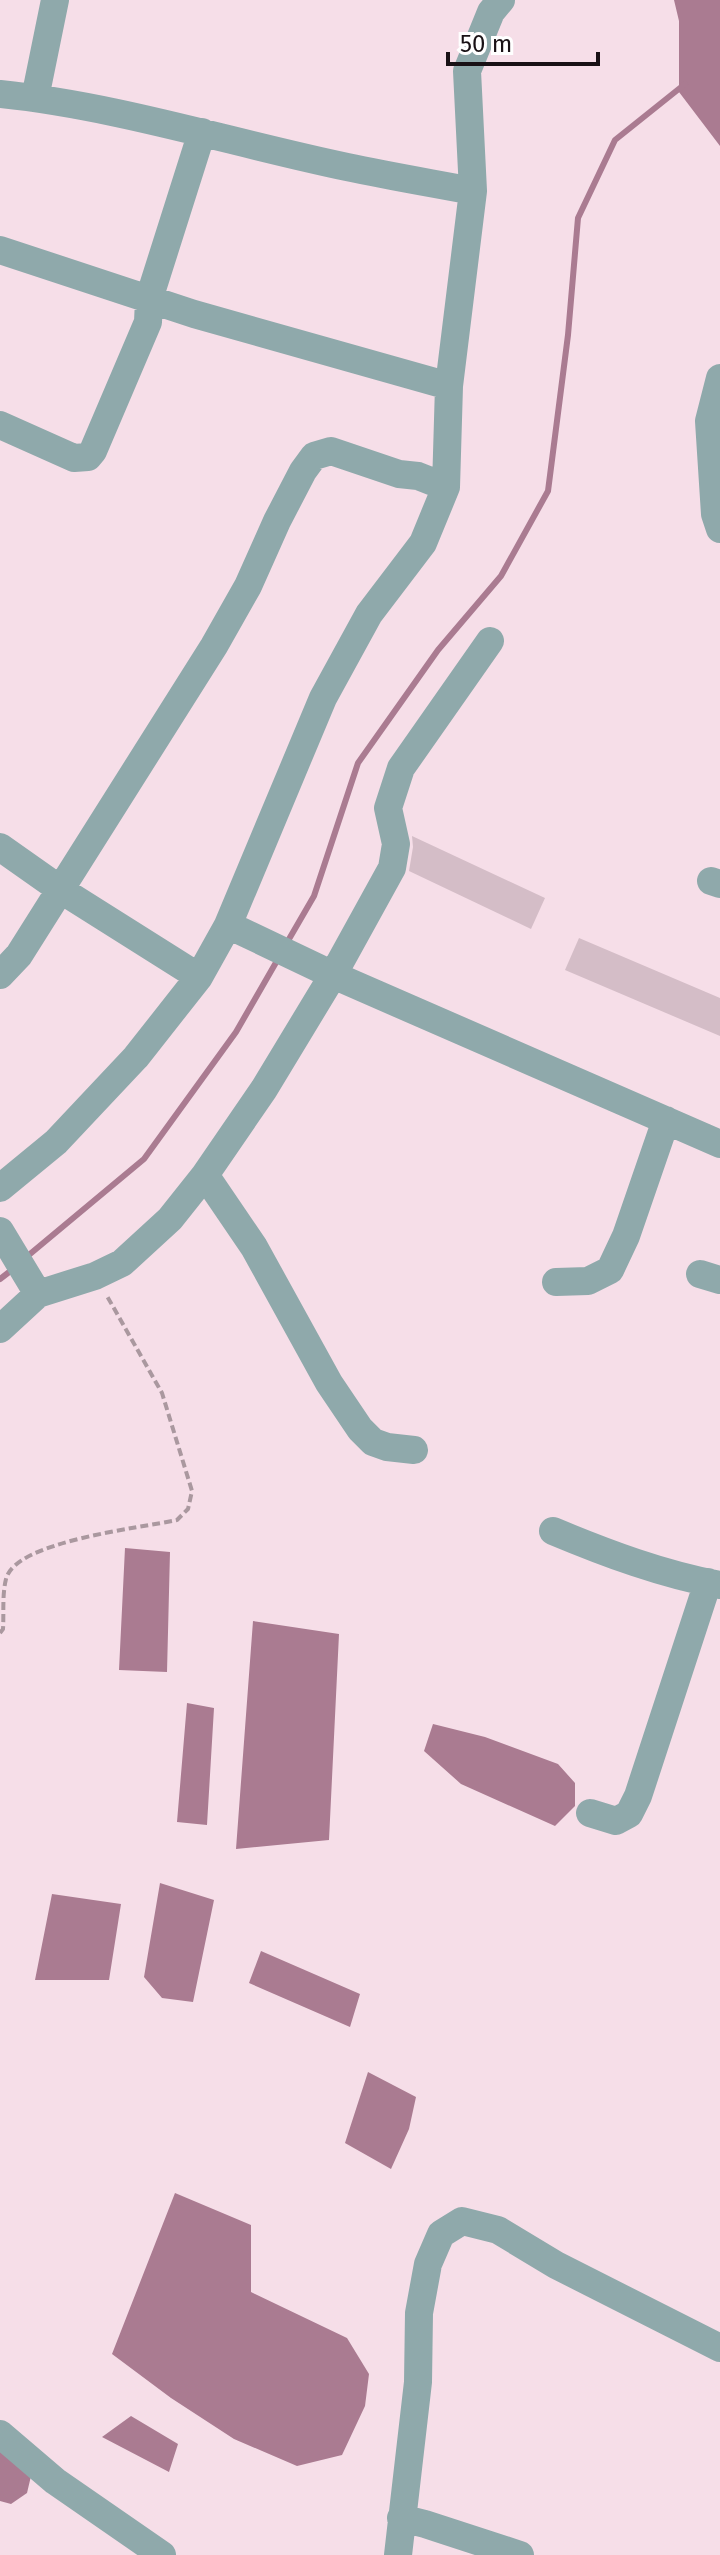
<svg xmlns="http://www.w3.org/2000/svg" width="720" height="2555" font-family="'Fira Sans',sans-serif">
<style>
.water{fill:#aa7b91}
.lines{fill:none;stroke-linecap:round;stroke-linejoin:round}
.stream{stroke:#aa7b91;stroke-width:6}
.building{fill:#d4bdc7}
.path{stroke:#aa989f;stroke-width:4;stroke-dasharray:8 4;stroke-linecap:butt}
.minor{stroke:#8fa9ab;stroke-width:28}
</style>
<rect width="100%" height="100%" fill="#f6dee8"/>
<path class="water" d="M674 0H720V146L679 92V21Z
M125 1548 170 1552 167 1672 119 1670Z
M253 1621 339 1634 329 1840 236 1849Z
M187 1703 214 1708 207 1825 177 1822Z
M433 1724 485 1737 558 1764 575 1783V1806L555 1826 461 1784 424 1751Z
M160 1883 214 1900 193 2002 162 1998 144 1977Z
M52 1894 121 1904 109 1980H35Z
M261 1951 360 1994 350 2027 249 1983Z
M368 2072 416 2097 409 2129 391 2169 345 2143Z
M175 2193 251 2225V2292L347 2338 369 2374 365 2406 342 2455 297 2466 234 2439 171 2398 112 2354Z
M131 2416 178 2444 169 2472 102 2437Z
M0 2450 31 2476 27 2493 11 2504 0 2501Z"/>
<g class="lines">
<path class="stream" d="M285 946 314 896 358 763 438 650 501 576 548 491 568 335 578 218 615 140 685 84
M24 1259 144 1159 236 1032 278 959
M0 1279 13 1269"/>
</g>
<path class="building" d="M412 836 545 898 531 929 409 871 413 847Z
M579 938 720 998V1036L565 970Z"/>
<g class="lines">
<path class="path" d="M0 1633 3 1629C4 1614 2 1595 6 1579 15 1541 141 1528 177 1520L188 1509 192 1491 162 1393 107 1296"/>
<path class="minor" d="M0 94C117 106 232 143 347 167 389 176 431 183 473 191
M35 98 55 0
M0 250 194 314 449 386
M720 378 709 421 715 514 720 529
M0 425 74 458 88 457 93 451 148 322 149 299 202 132
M0 847 61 890 199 977
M711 881 720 884
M228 925 333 975 720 1144
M0 975 19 955 214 646 248 586 277 521 303 471 314 456 331 451 399 474 418 476 446 487
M205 1175 254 1247 329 1383 360 1429 373 1442 387 1447 414 1450
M0 1188 56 1142 136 1057 199 977 228 925 323 698 369 614 423 543 446 487 449 386 473 191 467 71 491 12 501 0
M0 1231 38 1294
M700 1274 720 1280
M556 1282 588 1281 610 1270 626 1236 666 1120
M0 1329 38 1294 95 1276 122 1263 170 1219 205 1175 264 1089 333 975 392 868 396 844 388 808 401 768 490 641
M553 1531C608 1554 662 1574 720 1585
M590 1813 616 1821 629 1814 638 1796 708 1582
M0 2434 55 2481 162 2555
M401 2518 425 2524 520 2555
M398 2555 418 2382 419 2313 428 2264 441 2234 462 2221 498 2230 556 2265 720 2348"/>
</g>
<path d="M448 52v12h150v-12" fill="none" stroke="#191115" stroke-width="4"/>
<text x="460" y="52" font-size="24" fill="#191115" stroke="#ffffff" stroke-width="6" paint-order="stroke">50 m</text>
</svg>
